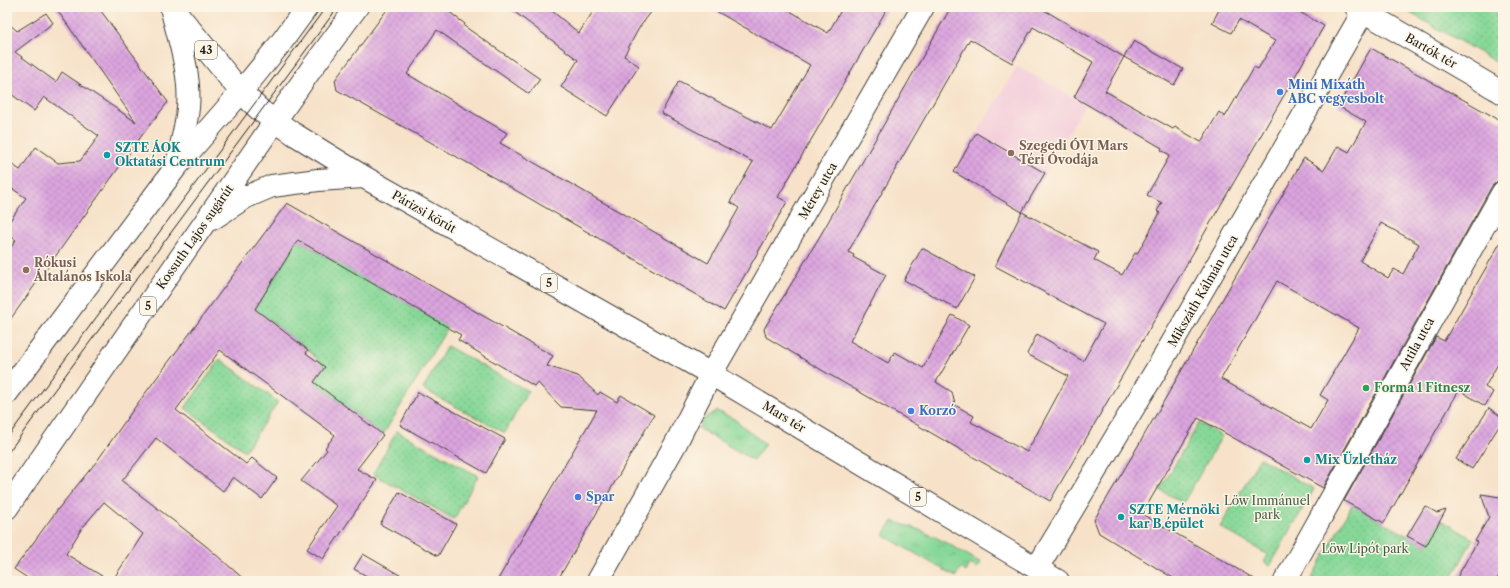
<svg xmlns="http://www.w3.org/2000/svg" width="1510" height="588" font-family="'Libre Caslon Text',serif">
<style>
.built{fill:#f4cfdc}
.grass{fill:url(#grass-tufts);stroke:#527a5a}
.park{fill:url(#park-dots);stroke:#527a5a}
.pitch{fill:#87d898;stroke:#527a5a}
.building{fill:url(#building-cross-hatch);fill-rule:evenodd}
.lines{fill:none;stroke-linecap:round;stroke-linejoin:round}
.minor-casing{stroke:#3d3a36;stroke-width:24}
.major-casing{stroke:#3d3a36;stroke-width:24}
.minor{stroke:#fff;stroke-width:22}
.major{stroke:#fff;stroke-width:22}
.tram{stroke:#1c1c1c;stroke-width:1}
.shop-dot{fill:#3f7fe0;stroke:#fcf5e5;stroke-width:1.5}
.education-dot{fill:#8d6e63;stroke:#fcf5e5;stroke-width:1.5}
.culture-dot{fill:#0f9aa8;stroke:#fcf5e5;stroke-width:1.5}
.leisure-dot{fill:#2e9e5b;stroke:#fcf5e5;stroke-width:1.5}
.labels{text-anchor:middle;stroke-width:3;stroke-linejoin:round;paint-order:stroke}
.shield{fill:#fcf5e5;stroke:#5f5d58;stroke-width:1}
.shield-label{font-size:11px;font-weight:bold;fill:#1c1c1c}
.street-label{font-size:12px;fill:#1c1c1c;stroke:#fcf5e5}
.shop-label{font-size:12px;font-weight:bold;fill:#366cbe;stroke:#fcf5e5;text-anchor:start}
.education-label{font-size:12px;font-weight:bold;fill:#785e54;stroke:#fcf5e5;text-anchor:start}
.culture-label{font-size:12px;font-weight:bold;fill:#0d838f;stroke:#fcf5e5;text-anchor:start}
.leisure-label{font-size:12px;font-weight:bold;fill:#27864d;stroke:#fcf5e5;text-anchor:start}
.park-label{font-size:12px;fill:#415e47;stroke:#fcf5e5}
</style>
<defs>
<pattern id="grass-tufts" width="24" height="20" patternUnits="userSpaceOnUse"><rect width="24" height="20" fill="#87d898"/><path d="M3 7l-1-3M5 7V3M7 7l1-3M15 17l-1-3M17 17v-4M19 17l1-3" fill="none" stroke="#74b982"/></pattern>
<pattern id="park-dots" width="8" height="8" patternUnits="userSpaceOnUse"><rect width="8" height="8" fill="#87d898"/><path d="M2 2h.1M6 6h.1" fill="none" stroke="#74b982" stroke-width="1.8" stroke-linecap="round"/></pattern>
<pattern id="building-cross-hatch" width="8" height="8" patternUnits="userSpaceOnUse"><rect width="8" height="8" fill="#dca4df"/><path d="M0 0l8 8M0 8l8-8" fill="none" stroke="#bc8dbf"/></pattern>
</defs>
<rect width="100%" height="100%" fill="#fcf5e5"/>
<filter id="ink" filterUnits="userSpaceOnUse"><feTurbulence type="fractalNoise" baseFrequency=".025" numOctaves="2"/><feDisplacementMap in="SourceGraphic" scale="8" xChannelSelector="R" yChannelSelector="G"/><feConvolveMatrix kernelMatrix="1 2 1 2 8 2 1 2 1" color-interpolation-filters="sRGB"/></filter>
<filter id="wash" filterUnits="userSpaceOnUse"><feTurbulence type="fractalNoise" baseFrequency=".012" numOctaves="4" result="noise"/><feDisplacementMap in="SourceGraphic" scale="16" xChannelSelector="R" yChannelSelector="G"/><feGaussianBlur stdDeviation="0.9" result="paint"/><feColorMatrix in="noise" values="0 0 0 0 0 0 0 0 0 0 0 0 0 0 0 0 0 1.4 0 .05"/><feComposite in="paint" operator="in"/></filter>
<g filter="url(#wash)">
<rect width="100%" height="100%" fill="#f7e2c9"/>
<path class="built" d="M1017 66 1085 104 1022 212 954 172Z"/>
<path class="grass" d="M717 411 734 419 765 444 753 460 698 428 707 416Z
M893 521C902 525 913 527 922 531 943 540 962 552 981 563L977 568 970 564 966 572 961 568 956 577 883 535Z"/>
<path class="park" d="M1400 7H1503V66Z
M298 240 448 327 383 435 314 382 325 367 308 350 255 309Z
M447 346 528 391 505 433 423 389Z
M220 359 278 402 245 451 185 408Z
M1199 423 1222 436 1183 503 1160 490Z
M397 431 478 476 454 519 373 474Z
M1260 458 1314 489 1270 566 1264 562 1268 555 1220 527Z
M1352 505 1426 546 1441 520 1473 539 1450 581H1310Z"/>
<path class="pitch" d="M1501 7H1503V22L1495 17Z"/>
<g id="blocks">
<path class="building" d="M55 7H98L168 102 145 131 7 324V253L16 240 7 234V225L26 198 7 185V161L20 170 36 147 58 163 80 161 99 136 44 97 34 111 7 91V22L17 31 46 13 53 23 15 52 56 82 62 72 136 122Z
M389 7H443L465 24 464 26 540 79 529 94 437 30 407 74 507 133 500 143 708 263 739 208 730 202 753 162 661 113 679 81 772 130 810 65 709 7H783L828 33 843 7H888L778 197 787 202 724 311 484 172 337 90 335 80Z
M508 7H547L579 33 596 7H655L639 28 624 56 639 66 607 116 561 87 578 60Z
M951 7H1039L1124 57 1105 91 1173 129 1175 127 1201 142 1219 112 1225 117 1254 67 1258 69 1275 41 1239 20 1231 33 1212 23 1220 8 1218 7H1291L1324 26 1050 501 830 375 766 337 764 329 820 236ZM1033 27 1093 62 1074 97 1162 148 1161 150 1170 155 1147 195 1162 203 1157 211 1160 213 1137 254 1135 253 1122 275 1094 260 1098 252 1022 212 995 266 1104 324 1083 361 1037 334 1027 354 1068 376 1027 452 971 422 974 416 955 405 952 392 936 382 969 325 952 315 923 368 895 352 888 363 850 341 886 275 853 257 854 255 848 252 970 39 1012 63Z
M1134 41 1183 69 1174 85 1124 57Z
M1371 48 1503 122V173L1498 181 1492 186 1323 488 1198 418 1142 514 1258 581H1178L1099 533 1094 520 1131 458 1304 158 1324 170 1338 146 1349 152 1366 122 1338 106ZM1381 223 1419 244 1403 274 1394 269 1388 278 1360 261ZM1277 281 1359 328 1320 395 1328 400 1311 429 1221 379Z
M976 133 1045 173 1022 212 954 172Z
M287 203 553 356 547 366 578 376 598 395 600 392 617 402 621 395 654 415 557 581H497L597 410 561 407 537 382 534 386 458 340 461 335 298 240 255 309 308 350 306 353 325 367 314 382 383 435 357 469 377 480 323 559 307 549 337 506 301 481 327 450 325 448 335 435 220 350 176 410 246 464 252 458 277 478 262 499 233 477 223 491 156 438 122 481 206 546 246 581H112L143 534 104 502 82 528 66 554 110 581H32L14 569 58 509 97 461 135 407Z
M1503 238V355L1485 387 1493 392 1485 406 1459 390 1384 523 1344 501 1436 337 1444 341Z
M922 248 975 277 957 309 904 280Z
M418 392 505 439 486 473 400 425Z
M1489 408 1503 418V420L1472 469 1456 459Z
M399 492 456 524 438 556 380 524Z
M1503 493V569L1496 581H1455L1477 542 1475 541 1489 517 1481 494 1500 497Z
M1425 506 1437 513 1446 510 1426 546 1407 536Z
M363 554 410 581H376L354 569Z"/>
</g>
</g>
<g filter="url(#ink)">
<use href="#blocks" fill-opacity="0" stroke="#3d3a36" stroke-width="1"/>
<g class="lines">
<g class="minor-casing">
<path id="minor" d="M1356 7 1503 93
M241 92 280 44 307 7
M275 121 312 68 357 7
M1037 568 1164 357 1366 7
M598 581 676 443 711 374 923 7
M1285 581 1503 192"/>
</g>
<g class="major-casing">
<path id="major" d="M172 7 241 92 261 111 294 134 364 177 711 374 1058 581
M172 11C180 43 191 76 188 108 186 128 180 147 177 166
M212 219 246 197 272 186 318 180 364 177
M7 393 176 167 241 92
M7 508 275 121"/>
</g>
<use href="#minor" class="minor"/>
<use href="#major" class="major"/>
<path class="tram" d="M7 438 326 7
M7 454 338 7"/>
</g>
</g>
<g class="shop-dot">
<circle cx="1280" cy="92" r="4"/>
<circle cx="911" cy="411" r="4"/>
<circle cx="578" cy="497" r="4"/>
</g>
<g class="education-dot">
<circle cx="1011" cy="153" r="4"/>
<circle cx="26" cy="270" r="4"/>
</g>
<g class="culture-dot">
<circle cx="107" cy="155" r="4"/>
<circle cx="1307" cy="460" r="4"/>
<circle cx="1121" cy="517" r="4"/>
</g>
<circle class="leisure-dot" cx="1366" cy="388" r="4"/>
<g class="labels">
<g class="shield">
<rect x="195" y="41" width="22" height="18" rx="3"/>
<rect x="541" y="274" width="16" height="18" rx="3"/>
<rect x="140" y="297" width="16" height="18" rx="3"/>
<rect x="910" y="488" width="16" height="18" rx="3"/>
</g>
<g class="shield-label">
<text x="206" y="54">43</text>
<text x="549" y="287">5</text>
<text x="148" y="310">5</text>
<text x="918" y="501">5</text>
</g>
<g class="street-label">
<text transform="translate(1431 51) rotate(30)" y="4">Bartók tér</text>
<text transform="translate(818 191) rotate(-60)" y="4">Mérey utca</text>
<text transform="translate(424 212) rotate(30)" y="4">Párizsi körút</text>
<text transform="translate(195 237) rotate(-55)" y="4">Kossuth Lajos sugárút</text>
<text transform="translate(1203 291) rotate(-60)" y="4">Mikszáth Kálmán utca</text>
<text transform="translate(1417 344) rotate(-61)" y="4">Attila utca</text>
<text transform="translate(784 417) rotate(31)" y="4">Mars tér</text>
</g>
<g class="shop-label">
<text x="1288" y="89">Mini Mixáth<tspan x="1288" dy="14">ABC vegyesbolt</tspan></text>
<text x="919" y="415">Korzó</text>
<text x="586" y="501">Spar</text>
</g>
<g class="education-label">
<text x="1019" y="150">Szegedi ÓVI Mars<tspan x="1019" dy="14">Téri Óvodája</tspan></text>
<text x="34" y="267">Rókusi<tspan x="34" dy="14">Általános Iskola</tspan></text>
</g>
<g class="culture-label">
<text x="115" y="152">SZTE ÁOK<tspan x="115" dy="14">Oktatási Centrum</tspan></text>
<text x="1315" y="464">Mix Üzletház</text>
<text x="1129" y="514">SZTE Mérnöki<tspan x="1129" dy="14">kar B épület</tspan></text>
</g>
<g class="leisure-label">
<text x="1374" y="392">Forma 1 Fitnesz</text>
</g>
<g class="park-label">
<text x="1267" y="505">Löw Immánuel<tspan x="1267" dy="14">park</tspan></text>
<text x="1365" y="553">Löw Lipót park</text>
</g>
</g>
<rect width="1510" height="588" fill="none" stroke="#fcf5e5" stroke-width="24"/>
</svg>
